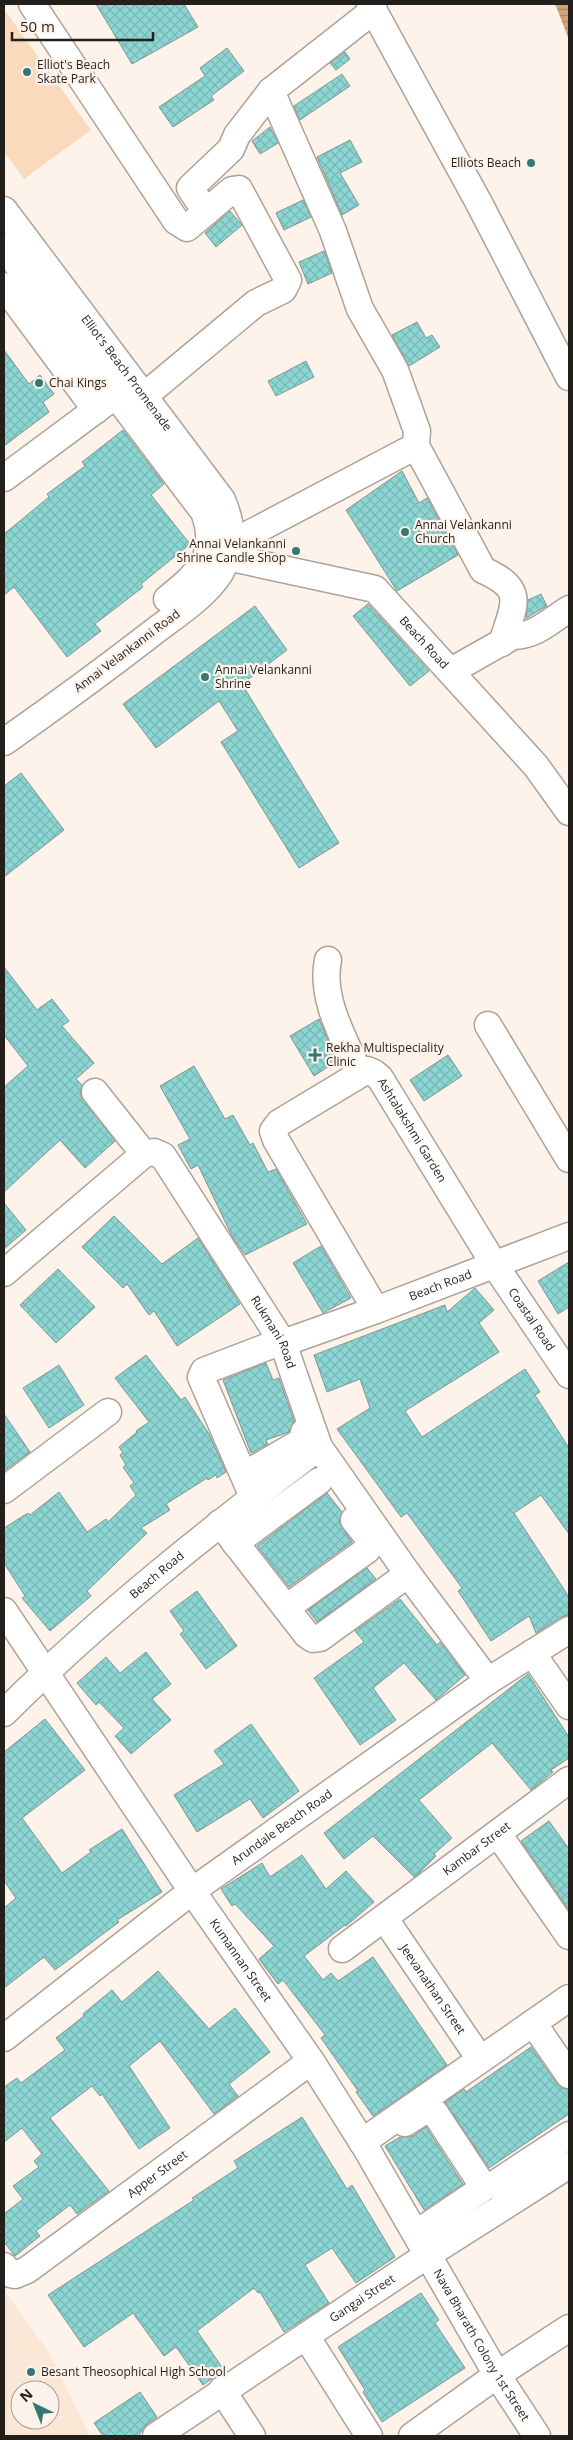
<svg xmlns="http://www.w3.org/2000/svg" width="573" height="2440" font-family="'Open Sans',sans-serif">
<style>
.built{fill:#fae7d6;fill-rule:evenodd}
.grass{fill:#fadabd}
.water{fill:url(#water-rules)}
.building{fill:url(#building-cross-hatch);stroke:#839594}
.lines{fill:none;stroke-linecap:round;stroke-linejoin:round}
.minor-casing{stroke:#ada297;stroke-width:29}
.minor{stroke:#fff;stroke-width:26}
.poi-dot{fill:#307975;stroke:#fef3ea;stroke-width:2}
.labels{text-anchor:middle;stroke-width:4.5;stroke-linejoin:round;paint-order:stroke}
.poi-label{font-size:12px;fill:#231f1b;stroke:#fef3ea;text-anchor:start}
.street-label{font-size:12px;fill:#231f1b;stroke:#fef3ea}
</style>
<defs>
<pattern id="water-rules" width="6" height="5" patternUnits="userSpaceOnUse" patternTransform="scale(1.25)"><rect width="6" height="5" fill="#cfa47b"/><path d="M0 2.5h6" fill="none" stroke="#a88564"/></pattern>
<pattern id="building-cross-hatch" width="8" height="8" patternUnits="userSpaceOnUse" patternTransform="scale(1.25)"><rect width="8" height="8" fill="#8bd6d2"/><path d="M0 0l8 8M0 8l8-8" fill="none" stroke="#78b7b4"/></pattern>
</defs>
<rect width="100%" height="100%" fill="#fef3ea"/>
<path class="built" d="M4 2290 50 2354 90 2436H4ZM20 2390H50V2420H20Z"/>
<path class="grass" d="M6 12 91 130 24 179 4 152V14Z"/>
<path class="water" d="M554 4H569V40L556 6Z"/>
<path class="building" d="M96 4H184L198 27 132 64Z
M227 48 244 71 211 96 214 100 173 127 159 107 205 76 200 68Z
M345 52 350 59 336 70 330 63Z
M342 74 350 86 300 120 294 106Z
M270 127 278 143 260 154 252 141Z
M350 140 362 162 340 173 359 205 342 215 317 157Z
M303 200 311 217 284 230 276 213Z
M230 211 242 225 216 247 205 233Z
M324 251 332 273 308 284 299 262Z
M417 322 426 338 432 335 440 347 409 366 392 335Z
M4 350 29 384 40 375 54 394 43 402 49 412 4 446Z
M306 361 314 377 276 396 268 381Z
M123 430 164 484 151 495 190 544 141 584 143 587 95 624 101 631 67 657 14 587 4 595V534L49 497 47 494 85 466 82 462Z
M402 471 419 503 427 498 458 555 397 591 346 510Z
M541 594 547 606 526 618 528 600Z
M368 604 429 671 410 686 353 616Z
M255 606 287 650 242 684 339 843 299 868 221 742 238 731 219 701 156 748 123 704Z
M21 773 64 830 4 877V786Z
M4 967 37 1010 52 999 69 1021 62 1026 94 1063 76 1079 82 1085 80 1095 115 1141 85 1168 60 1140 4 1192V1087L28 1066 4 1035Z
M319 1019 337 1061 314 1076 290 1036Z
M448 1055 462 1076 424 1101 410 1080Z
M194 1066 225 1119 233 1115 250 1145 253 1143 268 1172 276 1169 307 1224 245 1255 232 1236 198 1165 191 1169 178 1145 190 1139 160 1086Z
M4 1203 26 1230 4 1249Z
M114 1216 162 1264 198 1238 240 1304 177 1346 154 1311 149 1315 127 1284 123 1288 82 1247Z
M321 1246 351 1298 323 1313 293 1263Z
M569 1262V1307L558 1314 538 1281Z
M58 1269 95 1307 56 1343 20 1305Z
M475 1288 494 1310 479 1323 499 1352 405 1411 422 1437 525 1369 540 1392 535 1395 569 1448V1534L541 1495 514 1513 569 1597V1615L561 1617 536 1633 529 1616 491 1641 458 1591 462 1588 407 1513 401 1517 337 1429 370 1408 360 1379 327 1392 314 1355 445 1305 447 1312Z
M146 1355 181 1400 185 1397 209 1434 226 1472 217 1478 216 1475 208 1480 207 1478 166 1504 170 1510 141 1528 147 1533 87 1591 91 1596 50 1631 22 1598 25 1596 4 1563V1528L28 1513 30 1515 59 1492 87 1532 106 1519 108 1522 136 1495 130 1486 134 1483 123 1467 126 1465 120 1455 123 1453 119 1447 137 1432 136 1431 149 1422 115 1378Z
M266 1363 273 1380 279 1378 294 1421 289 1432 266 1440 268 1444 251 1453 223 1380Z
M59 1365 84 1405 49 1428 23 1388Z
M4 1414 30 1452 4 1471Z
M327 1493 342 1512 339 1523 352 1542 289 1587 257 1546Z
M367 1568 376 1579 317 1622 308 1610Z
M197 1591 237 1646 206 1669 180 1634 184 1631 170 1611Z
M400 1599 437 1645 440 1642 465 1675 436 1700 404 1663 373 1688 396 1720 360 1745 314 1678 364 1642 355 1631Z
M146 1652 171 1684 152 1699 171 1720 131 1754 115 1736 124 1728 99 1702 96 1705 77 1683 106 1657 120 1673Z
M528 1674 569 1737V1758L551 1770 553 1772 531 1790 492 1743 419 1800 452 1838 434 1854 436 1856 418 1874 414 1877 373 1836 344 1859 324 1833Z
M45 1719 85 1770 22 1818 62 1873 91 1852 89 1850 122 1829 162 1892 117 1920 119 1922 55 1970 44 1957 4 1988V1908L16 1898 4 1881V1752Z
M251 1724 299 1791 263 1818 250 1799 197 1832 174 1795 224 1764 214 1751Z
M549 1821 569 1849V1910L521 1841Z
M302 1855 326 1889 346 1871 374 1902 346 1926 345 1925 304 1956 323 1980 331 1973 338 1981 373 1957 447 2065 373 2116 356 2092 358 2091 321 2038 325 2035 283 1980 278 1984 259 1959 274 1946 235 1904 232 1906 221 1889 262 1863 270 1877Z
M158 1971 209 2029 235 2008 270 2052 229 2084 238 2096 214 2114 160 2041 129 2066 170 2128 139 2149 102 2094 100 2096 92 2086 50 2118 109 2191 77 2214 70 2205 36 2231 40 2236 15 2256 4 2242V2214L23 2199 13 2186 39 2167 34 2161 42 2154 22 2128 4 2142V2087L17 2078 21 2083 65 2050 56 2038 84 2016 83 2014 112 1990 122 2002Z
M531 2047 557 2084 562 2088 569 2090V2114L489 2168 445 2102 464 2089 466 2092Z
M302 2117 347 2189 352 2185 395 2257 356 2283 332 2248 305 2265 329 2303 284 2332 260 2292 258 2293 254 2288 197 2331 224 2370 203 2385 176 2347 164 2356 133 2313 84 2347 48 2295 194 2200 192 2198 238 2168 234 2161Z
M426 2127 463 2184 424 2210 385 2146 400 2137 413 2136Z
M421 2293 439 2320 435 2323 465 2368 382 2422 363 2392 365 2390 338 2347Z
M140 2392 157 2417 147 2424 138 2436H103L94 2423Z"/>
<g class="lines">
<g class="minor-casing">
<g id="minor">
<path d="M32 4 176 221 187 228 232 190 239 189 288 280 283 290 256 303 143 397"/>
<path d="M370 4 479 203 569 377"/>
<path d="M374 10 271 91 333 231 360 309 395 370 417 431 416 446 483 570C527 590 514 604 502 643"/>
<path id="s1" d="M4 210 222 500C233 525 234 549 220 573 204 598 174 616 151 634 103 671 54 707 4 742"/>
<path d="M206 212 190 188 231 149 237 135 271 91"/>
<path d="M4 247 204 512C220 555 199 573 167 599"/>
<path d="M4 286 96 410"/>
<path d="M4 478 128 386"/>
<path d="M230 544 416 446"/>
<path id="s2" d="M227 557 375 589 536 766 569 812"/>
<path d="M451 671 513 636C536 636 551 620 569 609"/>
<path d="M328 960C320 999 344 1038 359 1073"/>
<path d="M488 1025 569 1159"/>
<path d="M95 1092 144 1154"/>
<path id="s3" d="M4 1273 144 1154 154 1152 163 1156 283 1343 319 1447 408 1574 488 1681"/>
<path id="s4" d="M376 1310 276 1140 273 1131 279 1123 367 1070 374 1073 380 1078 494 1264 569 1375"/>
<path d="M244 1475 299 1443 303 1438 304 1432"/>
<path d="M4 1490 108 1412"/>
<path id="s5" d="M253 1497 201 1377 204 1371 269 1346 283 1343 376 1310 569 1236"/>
<path d="M220 1523 307 1635 313 1639 320 1638 408 1574"/>
<path d="M235 1543 319 1481"/>
<path d="M286 1608 367 1550 370 1545V1540L354 1520"/>
<path id="s6" d="M4 1611 192 1891 311 2061 366 2148 497 2375 537 2436"/>
<path d="M532 1653 569 1706"/>
<path id="s7" d="M4 1713C101 1616 209 1531 319 1447"/>
<path d="M498 1834 569 1936"/>
<path id="s8" d="M385 1919 480 2059"/>
<path id="s9" d="M342 1949 569 1780"/>
<path d="M533 2023 569 2075"/>
<path id="s10" d="M4 2038 192 1891 488 1681 569 1630"/>
<path d="M405 2123 424 2111 435 2113 481 2183 482 2189 417 2233"/>
<path d="M362 2142 569 1998"/>
<path d="M493 2185 569 2135"/>
<path id="s11" d="M4 2266 10 2274 15 2275 27 2270 311 2061"/>
<path d="M306 2336 369 2436"/>
<path d="M222 2390 252 2436"/>
<path id="s12" d="M156 2436 429 2254 569 2165"/>
<path d="M412 2436 497 2375 569 2328"/>
</g>
</g>
<use href="#minor" class="minor"/>
</g>
<g class="poi-dot">
<circle cx="27" cy="72" r="5"/>
<circle cx="531" cy="163" r="5"/>
<circle cx="39" cy="383" r="5"/>
<circle cx="405" cy="532" r="5"/>
<circle cx="296" cy="551" r="5"/>
<circle cx="205" cy="677" r="5"/>
<path d="M312.5 1047.5h5v5h5v5h-5v5h-5v-5h-5v-5h5z"/>
<circle cx="31" cy="2372" r="5"/>
</g>
<g class="labels">
<g class="poi-label">
<text x="37" y="69">Elliot's Beach<tspan x="37" dy="14">Skate Park</tspan></text>
<text x="521" y="167" text-anchor="end">Elliots Beach</text>
<text x="49" y="387">Chai Kings</text>
<text x="415" y="529">Annai Velankanni<tspan x="415" dy="14">Church</tspan></text>
<text x="286" y="548" text-anchor="end">Annai Velankanni<tspan x="286" dy="14">Shrine Candle Shop</tspan></text>
<text x="215" y="674">Annai Velankanni<tspan x="215" dy="14">Shrine</tspan></text>
<text x="326" y="1052">Rekha Multispeciality<tspan x="326" dy="14">Clinic</tspan></text>
<text x="41" y="2376">Besant Theosophical High School</text>
</g>
<g class="street-label">
<text dy="4" stroke="none"><textPath href="#s1" startOffset="204">Elliot's Beach Promenade</textPath></text>
<text dy="4" stroke="none"><textPath href="#s2" startOffset="224">Beach Road</textPath></text>
<text transform="translate(127 651) rotate(-37)" y="4">Annai Velankanni Road</text>
<text dy="4" stroke="none"><textPath href="#s4" startOffset="396">Ashtalakshmi Garden</textPath></text>
<text dy="4" stroke="none"><textPath href="#s5" startOffset="389">Beach Road</textPath></text>
<text dy="4" stroke="none"><textPath href="#s4" startOffset="620">Coastal Road</textPath></text>
<text dy="4" stroke="none"><textPath href="#s3" startOffset="412">Rukmani Road</textPath></text>
<text dy="4" stroke="none"><textPath href="#s7" startOffset="206">Beach Road</textPath></text>
<text dy="4" stroke="none"><textPath href="#s10" startOffset="349">Arundale Beach Road</textPath></text>
<text dy="4" stroke="none"><textPath href="#s9" startOffset="168">Kambar Street</textPath></text>
<text dy="4" stroke="none"><textPath href="#s6" startOffset="422">Kumannan Street</textPath></text>
<text dy="4" stroke="none"><textPath href="#s8" startOffset="85">Jeevanathan Street</textPath></text>
<text dy="4" stroke="none"><textPath href="#s11" startOffset="190">Apper Street</textPath></text>
<text dy="4" stroke="none"><textPath href="#s12" startOffset="248">Gangai Street</textPath></text>
<text dy="4" stroke="none"><textPath href="#s6" startOffset="876">Nava Bharath Colony 1st Street</textPath></text>
</g>
</g>
<rect width="573" height="2440" fill="none" stroke="#231f1b" stroke-width="10"/>
<g transform="translate(35 2405) rotate(317)"><circle r="24" fill="#fef3ea" stroke="#a69e97"/>
<path d="M0-4L9 19L0 12L-9 19Z" fill="#307975"/>
<text y="-8" font-size="14" font-weight="bold" text-anchor="middle" fill="#231f1b">N</text>
</g>
<path d="M12 32v8h141v-8" fill="none" stroke="#231f1b" stroke-width="2.5"/>
<text x="20" y="32" font-size="15" fill="#231f1b" stroke="#fef3ea" stroke-width="4" paint-order="stroke">50 m</text>
</svg>
